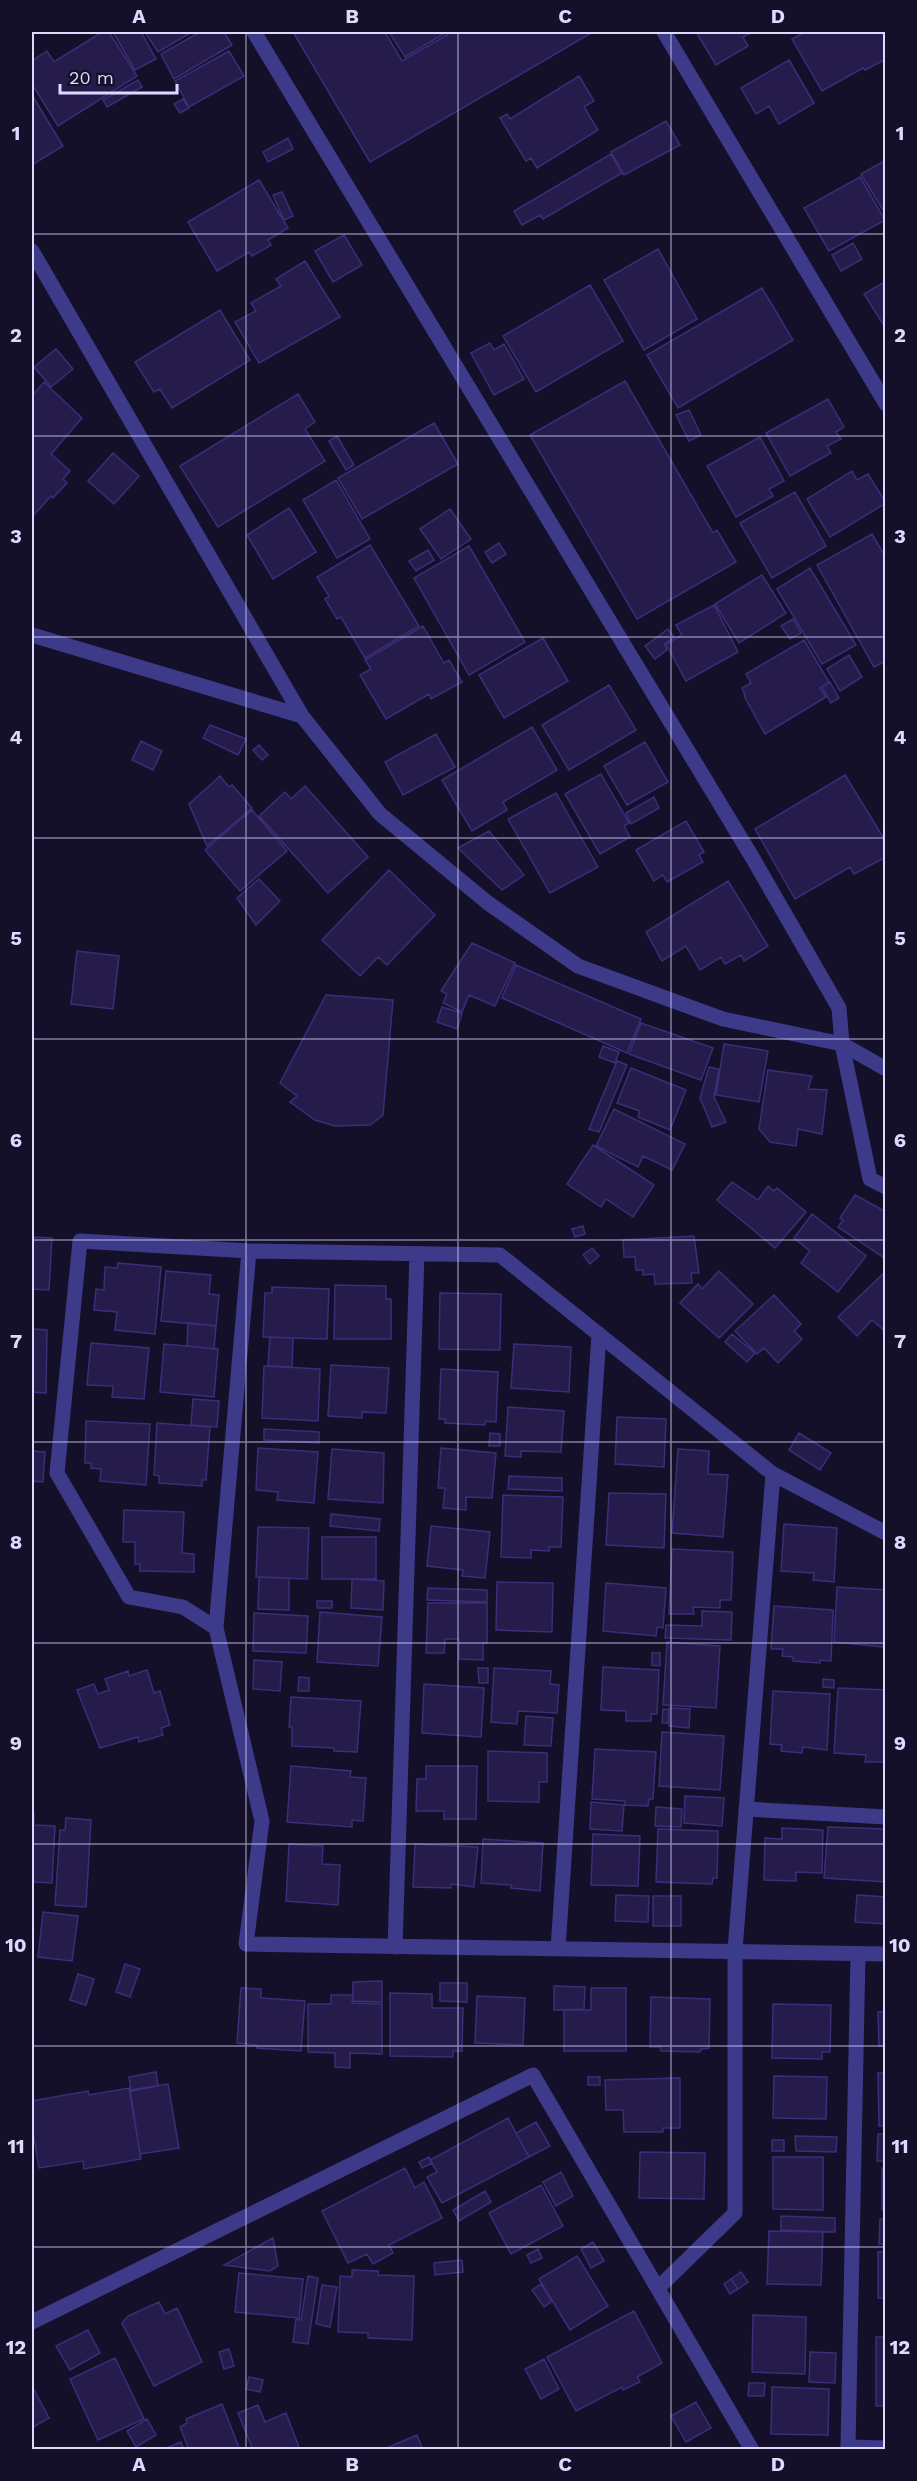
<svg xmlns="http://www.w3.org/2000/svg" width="917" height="2481" font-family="'Work Sans',sans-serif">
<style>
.building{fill:#251c4b;stroke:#3c2d78;stroke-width:1.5}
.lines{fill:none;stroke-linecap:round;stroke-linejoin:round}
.minor{stroke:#3d3a8a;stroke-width:15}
.tertiary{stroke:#3d3a8a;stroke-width:15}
.grid{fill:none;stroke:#ddd9ff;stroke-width:1.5;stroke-opacity:0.55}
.neatline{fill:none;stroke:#ddd9ff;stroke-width:2}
.grid-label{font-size:20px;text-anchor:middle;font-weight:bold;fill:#ddd9ff}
</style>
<rect width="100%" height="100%" fill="#15102a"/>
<path class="building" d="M102 32H109L137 76 58 126 32 84V61L47 51 54 62Z
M113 32H141L156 59 135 70Z
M145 32H192L158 52Z
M200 32H224L232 45 174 79 161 54Z
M293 32H385L402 61 452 32H593L370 162Z
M389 32H447L405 57Z
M696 32H753L743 37 748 46 716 65Z
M805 32H886V59L865 70 863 68 822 91 792 39Z
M229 51 244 76 189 107 175 81Z
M789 60 814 103 779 124 769 106 756 114 741 88Z
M579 76 594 101 584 107 598 130 537 168 531 158 526 161 500 118 507 114 510 119Z
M138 80 142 87 107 107 103 100Z
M32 95 63 146 32 165Z
M183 99 189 108 180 113 174 104Z
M666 121 680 145 624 175 611 152Z
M288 138 293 149 268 162 263 152Z
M611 154 622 173 543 219 540 215 522 225 514 211Z
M886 160V215L861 174Z
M860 177 885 220 829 251 804 208Z
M259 180 288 228 268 240 271 245 252 256 249 252 217 271 188 222Z
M282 192 293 216 284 220 273 195Z
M344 235 362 265 333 282 315 251Z
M853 243 862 259 841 271 832 255Z
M658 249 697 319 644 350 604 280Z
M305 261 340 317 259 363 235 322 256 311 251 303 281 286 276 279Z
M886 281V329L864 294Z
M590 285 623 341 536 392 503 336Z
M762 288 793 340 678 408 647 355Z
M220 310 250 360 172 408 160 389 154 392 135 362Z
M490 343 494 350 504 344 524 379 494 395 471 353Z
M56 349 73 369 51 387 34 367Z
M625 381 713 533 717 530 736 562 637 619 530 435Z
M44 382 82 418 51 454 70 471 63 479 67 483 53 498 51 496 32 517V396Z
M298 394 315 422 305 429 325 461 218 527 180 466Z
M828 399 844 427 836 432 841 439 827 446 831 453 790 476 766 433Z
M689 410 701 435 689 441 676 415Z
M434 423 458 464 362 519 338 478Z
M337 436 354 465 346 470 329 441Z
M760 437 784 481 769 489 773 496 736 517 707 466Z
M113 453 139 476 114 504 88 481Z
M852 471 857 480 868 474 886 503 830 537 807 499Z
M336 480 370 539 337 558 303 500Z
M795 492 826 546 772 578 740 523Z
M289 508 316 552 273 579 247 535Z
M450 509 471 539 441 559 420 529Z
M872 534 886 558V661L874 667 817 565Z
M499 543 506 554 492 563 485 552Z
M370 545 419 626 365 658 341 617 337 619 325 599 329 596 317 577Z
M469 546 525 642 469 675 414 578Z
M428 550 434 560 416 571 409 561Z
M810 568 856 645 822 664 777 589Z
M762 575 786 613 739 643 715 604Z
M714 605 738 652 686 681 666 644 682 635 676 625Z
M793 619 801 633 790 639 781 626Z
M423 626 444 663 449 660 462 682 431 699 429 694 386 719 360 675 371 669 365 660Z
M668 629 674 637 664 644 667 650 655 659 645 646Z
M543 638 568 681 504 718 479 675Z
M804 640 829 682 820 688 826 697 765 734 744 696 745 695 742 688 751 683 746 674Z
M849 655 862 677 840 691 827 669Z
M830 682 839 698 831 703 822 687Z
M609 685 636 730 569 770 542 725Z
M210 725 246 739 238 755 203 738Z
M532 727 557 770 503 802 507 810 472 831 442 780Z
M436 734 455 767 403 795 385 762Z
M141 741 162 751 153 770 132 760Z
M645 742 668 782 627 805 604 766Z
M259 745 268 755 262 760 253 750Z
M601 774 629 823 624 826 630 837 600 854 565 794Z
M845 775 886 842V857L854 874 850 867 795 899 755 829Z
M220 776 229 787 232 785 252 808 207 846 189 804Z
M305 786 368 857 328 893 259 816 285 792 291 799Z
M556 793 598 867 550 893 508 819Z
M654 797 659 808 631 824 626 813Z
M252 810 287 851 240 891 205 850Z
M686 821 704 852 699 855 703 862 667 882 663 875 654 881 636 850Z
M489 831 524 875 502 890 458 848Z
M389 870 435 915 387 965 378 957 360 976 322 940Z
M259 879 280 901 256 925 237 898Z
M728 881 768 946 744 961 741 955 725 964 721 957 700 970 686 946 662 961 646 932Z
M472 943 515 963 495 1006 469 995 462 1012 443 1003 447 994 441 991Z
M77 951 119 956 113 1009 71 1004Z
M516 965 641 1019 627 1053 502 998Z
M326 995 393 1000 383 1115 370 1125 335 1126 315 1120 290 1102 297 1096 280 1083Z
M442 1007 462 1013 457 1029 437 1022Z
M641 1023 713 1048 701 1080 629 1054Z
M724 1044 768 1051 759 1102 716 1095Z
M603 1046 619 1052 615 1063 599 1057Z
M617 1061 627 1065 599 1132 589 1129Z
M709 1067 719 1069 714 1097 726 1122 712 1127 700 1098Z
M631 1068 686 1090 670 1130 638 1117 640 1111 617 1103Z
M768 1070 812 1076 808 1089 827 1090 822 1134 798 1129 796 1146 770 1142 759 1129Z
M614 1109 685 1144 672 1170 643 1156 638 1167 596 1146Z
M593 1145 654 1185 633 1217 606 1199 601 1207 567 1184Z
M732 1182 758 1200 768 1186 774 1191 777 1188 806 1212 775 1248 717 1200Z
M855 1195 886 1212V1259L838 1227 843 1220 840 1218Z
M812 1214 866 1256 838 1292 801 1263 810 1251 794 1238Z
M583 1226 585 1234 575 1237 572 1229Z
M694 1236 699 1273H691L692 1283 655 1284 654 1274 643 1275V1270H636L635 1257H624L623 1240Z
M32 1237 52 1238 49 1290 32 1289Z
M592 1248 599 1256 590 1264 583 1255Z
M118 1263 161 1267 155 1334 115 1330 117 1312 94 1310 96 1289 104 1290 105 1267 117 1268Z
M166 1271 211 1275 209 1294 219 1295 216 1326 161 1321Z
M719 1271 753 1304 719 1338 680 1303 698 1284 702 1289Z
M884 1273 886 1332 872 1320 857 1336 838 1317Z
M335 1285 386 1286V1299H391V1339H334Z
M272 1287 329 1289 327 1339 263 1337 265 1293H272Z
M440 1293 501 1294 500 1350 439 1349Z
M774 1295 801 1324 794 1331 802 1339 778 1363 764 1348 757 1354 735 1331Z
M188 1323 216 1326 214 1349 187 1346Z
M32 1329 47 1330 46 1393 32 1392Z
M732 1334 755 1353 747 1362 725 1342Z
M270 1337 293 1338 292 1367 268 1366Z
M91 1343 149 1348 144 1399 112 1397 113 1386 87 1385Z
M164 1344 218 1349 214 1397 160 1392Z
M514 1344 571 1347 569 1392 511 1388Z
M331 1365 389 1368 386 1413 362 1412V1418L328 1416Z
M264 1366 320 1369 318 1421 262 1418Z
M441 1369 498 1372 496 1422 486 1421 485 1425 445 1423V1419H439Z
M193 1399 219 1401 217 1427 191 1425Z
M508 1407 564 1411 561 1452 521 1451V1457L505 1456Z
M617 1417 666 1419 664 1467 615 1464Z
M86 1421 150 1424 146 1485 100 1481 101 1469 91 1468V1463H85Z
M157 1423 210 1427 206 1480H202V1486L159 1483V1476L154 1475Z
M264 1429 319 1432V1443L264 1440Z
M490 1433 500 1434V1446H489Z
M799 1433 831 1453 820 1470 789 1450Z
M258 1448 318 1452 314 1503 277 1500 278 1492 256 1490Z
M441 1448 496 1453 492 1498 466 1497V1510L443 1508 445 1488H438Z
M332 1449 384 1453 383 1503 328 1499Z
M678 1449 709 1451 708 1474 728 1475 723 1537 672 1533Z
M32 1451 45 1452 43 1482 32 1481Z
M509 1476 562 1478V1491L508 1489Z
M609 1493 666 1494 664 1548 606 1545Z
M503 1495 563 1497 561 1547H549V1551L531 1550V1558L501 1557Z
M124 1510 184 1512 182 1553 194 1554V1572L140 1571V1564H135V1542H123Z
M331 1514 380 1519 379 1531 330 1526Z
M784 1524 837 1528 834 1582 813 1580 814 1573 781 1571Z
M431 1526 490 1532 485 1578 462 1576 463 1570 427 1566Z
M258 1527 309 1528 307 1579 256 1577Z
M322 1537H376V1579H322Z
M672 1549 733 1552 731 1600H720V1608L693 1607 694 1614H669Z
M259 1577 289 1578V1610L258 1609Z
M352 1579 384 1581 383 1610 351 1608Z
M497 1582 553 1583 552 1632 496 1630Z
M606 1583 666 1588 663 1628 657 1627 656 1636 603 1631Z
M837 1587 886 1590V1642L883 1647 834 1642Z
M428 1588 487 1590V1602L427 1600Z
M317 1601H332V1608H317Z
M428 1603H487V1643H483V1660L459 1659V1639H445L444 1653H426Z
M774 1606 833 1610 831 1661 820 1660V1663L793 1661V1657L782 1656 783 1649H771Z
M702 1611 732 1612 731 1640 665 1638 666 1625 702 1626Z
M320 1612 382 1617 378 1666 317 1662Z
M254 1613 308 1616 306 1653 253 1651Z
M667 1642 720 1646 716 1708 663 1705Z
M652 1653H660V1666L652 1665Z
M254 1660 282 1662 280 1691 253 1689Z
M603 1667 659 1670 657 1714H651V1721H626V1711L601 1710Z
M478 1668H488V1683H479Z
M494 1668 551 1671 550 1684 559 1685 557 1713 518 1711 517 1724 491 1722Z
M147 1670 154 1693 160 1691 170 1725 161 1728 163 1735 139 1742 138 1737 100 1748 77 1690 94 1684 98 1694 109 1690 105 1679 128 1671 129 1676Z
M299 1677 309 1678V1691H298Z
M823 1679 834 1680V1688L823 1687Z
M424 1684 484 1688 481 1737 422 1733Z
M838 1688 886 1690V1762H865L866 1755 834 1753Z
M773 1691 830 1694 827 1750 803 1747 802 1753 781 1751 782 1745 770 1744Z
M291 1697 361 1701 357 1752 334 1751V1748L292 1746V1727H289Z
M669 1708 690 1709 689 1728 669 1726Z
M663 1709 669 1710 668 1723H662Z
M526 1716 553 1718 551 1746 524 1745Z
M662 1732 724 1736 720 1790 659 1786Z
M595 1749 656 1752 653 1799H649L648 1806 625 1805V1801L592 1799Z
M488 1751 547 1753V1782H539V1802L488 1801Z
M291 1766 351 1771 350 1777 366 1778 363 1821 352 1820V1827L287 1822Z
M426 1766H477L476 1819H444V1811H416L417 1779H426Z
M685 1796 724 1798 722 1826 684 1823Z
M591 1802 624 1805 622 1831 590 1829Z
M656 1807 682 1809 681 1827 655 1826Z
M32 1814H34V1825L55 1826 52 1883 33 1882 32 1885Z
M66 1818 91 1820 86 1907 55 1905 60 1830H65Z
M828 1827 886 1829V1882L824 1878Z
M782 1828 823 1830 822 1873 796 1872V1881L764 1880 765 1838 782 1839Z
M658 1829 718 1831 717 1878H713L712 1884 656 1882Z
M593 1834 640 1836 638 1886 591 1885Z
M483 1839 543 1843 540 1891 511 1888V1885L481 1883Z
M289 1844 323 1846 322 1864 340 1865 338 1905 286 1901Z
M415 1844 478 1847 474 1887 451 1884V1888L413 1887Z
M616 1895 649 1896 648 1922 615 1921Z
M857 1895 886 1897V1924L855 1922Z
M653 1896H681V1926H653Z
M43 1912 78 1916 72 1961 38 1957Z
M125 1964 140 1969 130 1997 116 1992Z
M78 1974 94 1979 86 2005 70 2000Z
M382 1981V2002L353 2001V1982Z
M440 1983H467V2002L440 2001Z
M554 1986 585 1987 584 2009 554 2010Z
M241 1988 261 1989V1998L305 2001 301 2051 257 2048V2045L237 2043Z
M591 1988H626V2051H564V2010H591Z
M390 1993 432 1994V2008H463L462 2051H453V2057L390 2056Z
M331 1995H353L352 2003 382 2004V2054L350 2053V2068L335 2067V2053L308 2052V2004H331Z
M477 1996 525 1998 523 2045 475 2043Z
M651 1997 710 1999 709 2048 701 2049 700 2052 661 2051V2047H650Z
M773 2004 831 2005 830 2052H822V2059L772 2058Z
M878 2012H886V2046H879Z
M156 2072 158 2086 131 2091 129 2077Z
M878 2073H886V2126H879Z
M774 2076 827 2077 826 2119 773 2118Z
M588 2077H600V2085H588Z
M680 2078V2128H663V2132H624L623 2110H606L605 2080Z
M168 2084 179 2148 140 2154 130 2090Z
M129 2088 141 2159 84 2169 83 2161 39 2168 32 2125V2101L88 2091 89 2095Z
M508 2118 529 2157 442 2203 427 2177 437 2172 430 2160Z
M536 2122 550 2146 529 2157 516 2133Z
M878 2134H886V2161H877Z
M795 2136 837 2137 836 2152 796 2151Z
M772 2140H784V2151H772Z
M640 2152 705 2153 704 2199 639 2198Z
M429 2157 432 2163 422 2168 419 2162Z
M773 2157H823V2210L773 2209Z
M405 2168 415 2188 424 2182 442 2218 389 2245 393 2253 373 2264 367 2254 348 2263 322 2211Z
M882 2168H886V2210H882Z
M561 2172 573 2196 556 2206 543 2182Z
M541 2185 563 2226 511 2254 489 2213Z
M485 2191 491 2202 459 2221 453 2210Z
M781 2216 835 2218V2232L781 2230Z
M880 2219H886V2244H879Z
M769 2231 823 2232 821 2285 767 2284Z
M273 2238 278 2266 270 2271 224 2265Z
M593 2242 604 2261 591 2268 581 2249Z
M538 2249 542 2258 531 2263 527 2255Z
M878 2252H886V2298H878Z
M577 2256 608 2306 570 2330 539 2279Z
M462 2260 463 2272 435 2275 434 2263Z
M352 2270 378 2271V2275L414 2276 412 2340 368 2338V2333L338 2332 340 2276 352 2277Z
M741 2272 748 2282 738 2289 731 2279Z
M239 2273 303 2279 299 2318 235 2312Z
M308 2276 318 2278 308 2344 293 2342 296 2319 301 2320Z
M731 2279 738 2289 730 2294 724 2284Z
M541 2284 552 2301 544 2307 532 2290Z
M322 2285 337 2287 330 2327 316 2324Z
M159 2302 165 2314 177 2308 202 2362 154 2386 122 2323 128 2316Z
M634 2311 662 2363 637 2377 640 2382 623 2390 622 2387 576 2411 547 2357Z
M753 2315 806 2317 805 2374 752 2372Z
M88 2330 100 2353 70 2370 56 2346Z
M876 2337H886V2406H876Z
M229 2349 234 2366 224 2369 219 2352Z
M810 2352 836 2353 835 2383 809 2382Z
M115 2358 144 2419 98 2440 70 2379Z
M544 2359 559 2389 541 2399 525 2369Z
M249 2377 263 2380 260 2392 246 2389Z
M749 2383H765L764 2396H748Z
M32 2386 49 2418 32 2428Z
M772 2387 829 2389 828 2435 771 2434Z
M696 2402 711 2428 686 2442 671 2416Z
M222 2404 240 2450H189L180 2427 187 2423 186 2419Z
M258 2405 265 2422 286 2413 300 2450H253L238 2413Z
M147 2419 156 2435 136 2447 127 2431Z
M417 2435 423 2450H382Z
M181 2442 184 2450H161Z"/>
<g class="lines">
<path class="minor" d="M254 32 752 857 839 1008 842 1044 870 1179 886 1187
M32 251 302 716
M32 635 302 716 380 814 488 903 578 966 723 1019 842 1044 886 1069
M249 1251 216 1628 262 1821 246 1944 886 1954
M216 1628 183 1607 129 1597 57 1473 80 1241 249 1251 500 1255 773 1474 886 1533
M746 1809 886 1817
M395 1947 417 1254
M558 1949 599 1334
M858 1955 848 2447 886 2448
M658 2288 735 2213V1950L773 1474
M32 2322 533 2075 752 2450"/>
<path class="tertiary" d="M664 32 886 404"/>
</g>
<path class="grid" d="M246 32V2450M458 32V2450M671 32V2450M32 234H886M32 436H886M32 637H886M32 838H886M32 1039H886M32 1240H886M32 1442H886M32 1643H886M32 1844H886M32 2046H886M32 2247H886"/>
<rect width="917" height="2481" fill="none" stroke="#15102a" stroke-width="66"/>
<path d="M60 84v9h117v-9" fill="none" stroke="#ddd9ff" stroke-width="3"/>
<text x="69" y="84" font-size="18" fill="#ddd9ff" stroke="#15102a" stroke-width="4.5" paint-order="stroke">20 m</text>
<rect x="33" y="33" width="851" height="2415" class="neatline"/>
<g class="grid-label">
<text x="139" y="23">A</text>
<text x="352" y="23">B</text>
<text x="565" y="23">C</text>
<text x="778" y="23">D</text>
<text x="16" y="140">1</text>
<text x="900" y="140">1</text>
<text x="16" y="342">2</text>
<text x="900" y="342">2</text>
<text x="16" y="543">3</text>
<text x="900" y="543">3</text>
<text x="16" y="744">4</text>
<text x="900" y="744">4</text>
<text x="16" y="945">5</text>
<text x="900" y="945">5</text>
<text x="16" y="1147">6</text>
<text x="900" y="1147">6</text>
<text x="16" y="1348">7</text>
<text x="900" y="1348">7</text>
<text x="16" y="1549">8</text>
<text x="900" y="1549">8</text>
<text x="16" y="1750">9</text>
<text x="900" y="1750">9</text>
<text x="16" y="1952">10</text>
<text x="900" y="1952">10</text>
<text x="16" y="2153">11</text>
<text x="900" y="2153">11</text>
<text x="16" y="2354">12</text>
<text x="900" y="2354">12</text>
<text x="139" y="2471">A</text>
<text x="352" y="2471">B</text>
<text x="565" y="2471">C</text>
<text x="778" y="2471">D</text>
</g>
</svg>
